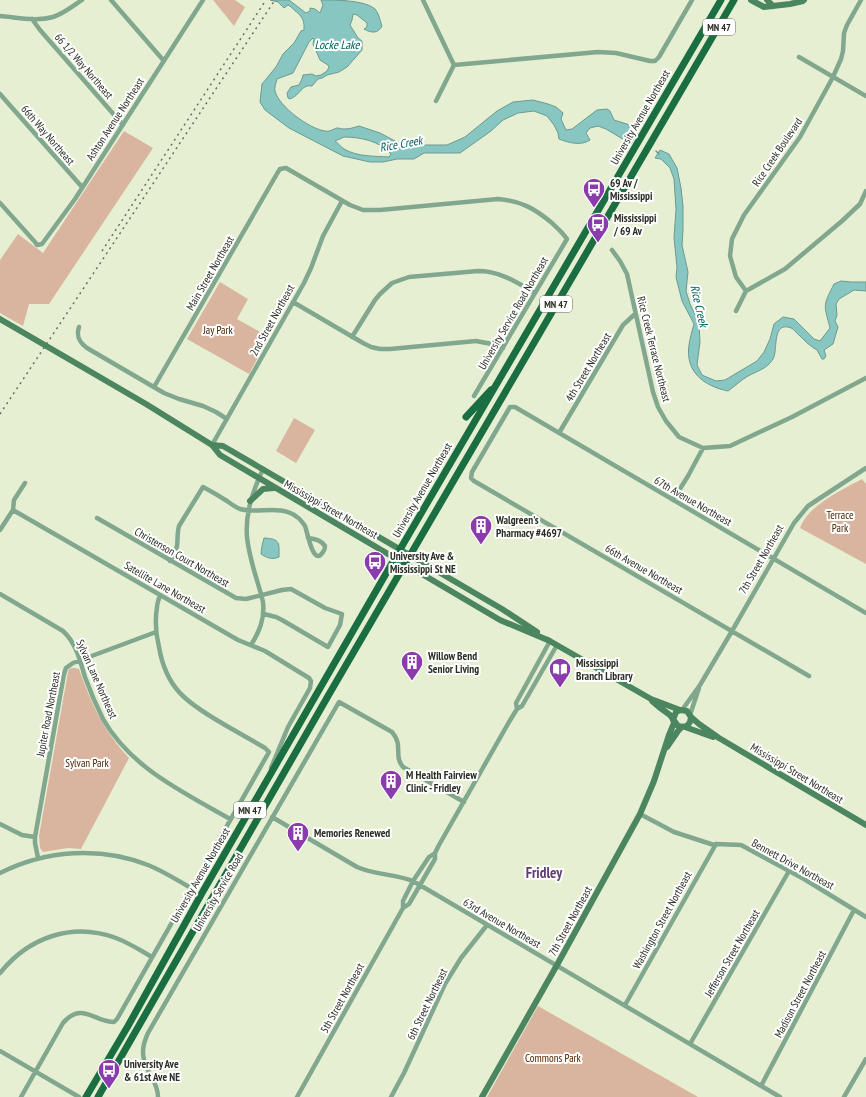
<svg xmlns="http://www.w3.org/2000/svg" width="866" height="1097" font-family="'PT Sans Narrow',sans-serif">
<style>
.green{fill:#d9b59f}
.water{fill:#88c7c1;stroke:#6c9991;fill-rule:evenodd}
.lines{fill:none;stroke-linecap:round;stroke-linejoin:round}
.stream{stroke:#6c9991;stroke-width:1.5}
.street{stroke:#81a78e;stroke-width:4.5}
.secondary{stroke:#4b8661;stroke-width:6}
.primary{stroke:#1a6e42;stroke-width:7}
.rail{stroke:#696f5d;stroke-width:1.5;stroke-dasharray:2 4;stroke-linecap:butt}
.labels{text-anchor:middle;stroke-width:4;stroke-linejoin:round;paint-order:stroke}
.shield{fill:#fff;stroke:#696c64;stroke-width:1}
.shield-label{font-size:10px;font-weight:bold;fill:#292d22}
.street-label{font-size:11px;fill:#292d22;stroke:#fff}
.poi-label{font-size:11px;font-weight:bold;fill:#292d22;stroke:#fff;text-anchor:start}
.park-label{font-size:11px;fill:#4a2100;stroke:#fff}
.water-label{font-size:12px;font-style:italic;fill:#03615c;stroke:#fff}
.district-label{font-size:15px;font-weight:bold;fill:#613c74;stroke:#fff}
</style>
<rect width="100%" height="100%" fill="#e6efd2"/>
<path class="green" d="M213 0H235L245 7 234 26Z
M124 131 153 148 49 304H29L23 326 0 313V260L18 234 43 253Z
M220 282 248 299 237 319 269 337 249 374 187 339Z
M294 418 315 430 296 463 276 451Z
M862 479 866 484V564L800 528C808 505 842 490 862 479Z
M72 668H75L79 669C92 705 103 730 129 758L81 849 68 848 43 852 40 848 39 836 68 672 69 669Z
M538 1006 698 1097H487Z"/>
<path class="water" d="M270 0H289L306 13 310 11V8L315 9 320 13 323 5 321 0C336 0 365 0 375 9 379 13 380 21 382 26 378 34 371 33 364 29L367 27V23L357 15 353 14 352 20 350 25 358 38 362 41V50L347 67 339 72 327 75 322 78 318 79 312 86C301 84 301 95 290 99L288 98 287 93 291 87 299 85 302 79 303 75 312 74 316 76 321 75 327 71 329 67 328 65 320 60 313 44 314 39 313 38 309 42 293 73 277 79C276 83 274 88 275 91 279 107 310 129 325 131 330 132 333 129 337 128 339 128 342 129 343 129 349 129 353 128 359 126L380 133 395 141 408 145H447L465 137 497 111 513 102 533 100 548 104 556 107 563 113 561 119 566 130 572 129 597 110 607 109 610 111 614 120 627 124 638 131 631 144 606 129 598 126 590 128 586 133 590 140C581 146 569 143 559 139L558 133 554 125 547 116 534 111 518 113 503 120 491 131 460 153H424L414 159H397L383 162H370L343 156 289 128 265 110 260 102 262 84 276 67 283 54 294 43 301 31 304 30C305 16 299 15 290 6L288 5 284 8 278 2ZM344 137C360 137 380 141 391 154L389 157C374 156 358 157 344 149 341 147 338 143 335 141Z
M660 150 669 154 677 168 681 188 683 206V230L682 245 688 272 686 291 690 304 699 323 700 342 697 365 702 375 716 381 725 380 757 361 764 352 770 339 774 324 783 317 794 319 814 339 820 341 830 328C829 323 827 318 826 312 823 302 830 293 834 284L841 281 851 282H866V291L854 290 839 299 836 304 837 315 835 321 838 327 833 344 824 350 826 356 824 359H822L817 350C811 347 805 341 800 336 796 333 794 328 788 327 772 324 778 351 773 359 767 369 757 371 748 376 741 380 735 386 728 391 704 386 685 372 689 345 690 338 692 331 694 324L682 301 676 277 677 267 674 238 676 209 674 179 670 168 661 159 655 158Z
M264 538C281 539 279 543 279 557 272 560 267 558 261 554L262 546Z"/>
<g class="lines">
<path class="stream" d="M656 151 659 154"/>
<path class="street" d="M111 0 164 61
M423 0 454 65 598 52 616 53 650 61H655L659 57 692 0
M0 16C16 17 36 22 53 17 63 14 73 6 82 0
M32 19 40 30 123 125
M799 57 866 96
M0 94 82 187
M436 101 454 65
M0 203 35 242 37 245 42 244 75 199 203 0
M612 250 620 261 627 274 653 392 658 407 666 421 679 437 703 448 730 446 792 417 866 378
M746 291 736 277 730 256 732 239 744 215 800 137 833 77 841 59 843 51 844 33 847 25 861 0
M293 302 363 343 371 347 380 349H390L476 341 492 344 503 348
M736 311 746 291 785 269 842 221 860 204 866 191
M79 327C76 336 79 342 87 348L164 393 179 399 203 406 216 412 227 419
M352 337 375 300 380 294 392 283 409 277 478 271C500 271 516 282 535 293
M154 387 278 172 280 169 286 168 350 205 363 210H380L498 199C521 201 534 208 552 223 557 228 562 232 567 239L474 396
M559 433 623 325 635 314
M212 445 304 283 311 268 323 236 342 201
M673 500 688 476 703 448
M13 510 238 640 265 651 309 678 311 681 310 688 288 727 271 768
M13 510 14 500 25 483
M97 518 236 598 246 599 282 590 291 589 325 608 342 614 340 625 328 647 282 620 276 617 264 614
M0 530 13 510
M170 561C173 556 176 551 177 546 178 539 177 533 179 526L203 487C211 491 219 496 227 501 231 504 235 507 240 509 258 514 281 504 297 517 300 519 303 523 305 526 307 530 313 568 323 552 325 549 325 549 325 546 321 540 315 539 308 538
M0 594 63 631C76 643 80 660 85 677 90 691 96 705 103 719 131 768 183 792 230 819
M251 645C259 632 265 619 263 602 258 581 249 559 247 537 245 513 253 491 263 469
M809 676 474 481 471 478 472 472 510 407H515L866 613
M517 709 516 703 550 641
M682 710 700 685 732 631 794 523 808 506 866 468
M690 715 699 688
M640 814 674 832 714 845 716 844 741 845 804 879 866 917
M272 817 357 867C375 875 395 874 413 881L780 1097
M0 824 22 835 35 837
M38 858 35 843V837L64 674 66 668 73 663 156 632
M0 873C46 850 100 846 148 865 163 871 177 880 191 888
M403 908V901L413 881 429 857 435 853 439 845 509 722 517 709 522 706 557 645
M0 973C29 937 72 922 116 938 129 943 140 950 152 957
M625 1005 716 844
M690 1044 789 871
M0 1051 79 1097
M761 1086 854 910
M21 1097 63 1023C82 1001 94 1022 114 1022L117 1019 269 752 265 748C250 739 235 731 220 722 186 702 166 688 159 647 156 635 155 619 157 607 157 603 159 599 160 595
M158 1097C158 1089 155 1083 151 1076 142 1060 140 1050 148 1033L339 702 392 732C404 746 393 755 403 767L464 802
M297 1097 403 908 409 904 435 859V853
M391 1097 404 1073 445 984 461 958 487 925
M844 1097 866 1059"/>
<path class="secondary" d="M751 0 764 7 790 4 803 1 804 0
M767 0 773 6
M0 319 146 404 212 445 220 455 500 620 550 641
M212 445 223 446 502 609 537 632
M250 501 263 489 274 488
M548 640 651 699 680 710
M652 701 659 707 670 715 678 726 682 727 687 726 690 722 691 717 687 711 680 710 676 712 673 720
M691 717 699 724 719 738 866 825
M685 727 713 737
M667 747 678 731 682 727
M482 1097 557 965 640 814 654 781 669 735 674 723"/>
<path class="primary" d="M466 417 491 390
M86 1097 128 1026 202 893 395 558 721 0
M98 1097 328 696 734 0"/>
<path class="rail" d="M102 251 266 0
M0 414 275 0"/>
</g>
<defs>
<g id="bus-pin" transform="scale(1.15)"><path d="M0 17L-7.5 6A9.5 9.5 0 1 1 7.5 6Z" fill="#8a3cad" stroke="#fff"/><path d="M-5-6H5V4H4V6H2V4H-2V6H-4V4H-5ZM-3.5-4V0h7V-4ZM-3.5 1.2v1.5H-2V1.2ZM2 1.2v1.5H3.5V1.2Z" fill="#fff"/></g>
<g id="building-pin" transform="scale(1.15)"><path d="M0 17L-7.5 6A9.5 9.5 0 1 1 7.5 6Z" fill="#8a3cad" stroke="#fff"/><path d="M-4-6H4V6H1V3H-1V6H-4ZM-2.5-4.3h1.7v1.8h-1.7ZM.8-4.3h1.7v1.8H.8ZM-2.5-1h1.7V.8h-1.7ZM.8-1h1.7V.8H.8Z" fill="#fff"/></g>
<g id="library-pin" transform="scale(1.15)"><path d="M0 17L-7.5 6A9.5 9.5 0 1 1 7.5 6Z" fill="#8a3cad" stroke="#fff"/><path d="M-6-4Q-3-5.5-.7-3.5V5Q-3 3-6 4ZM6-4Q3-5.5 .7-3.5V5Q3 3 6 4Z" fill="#fff"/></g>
</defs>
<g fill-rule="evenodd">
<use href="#bus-pin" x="594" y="189"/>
<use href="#bus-pin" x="598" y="224"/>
<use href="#building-pin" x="481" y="526"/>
<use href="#bus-pin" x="375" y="562"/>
<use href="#building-pin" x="412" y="662"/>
<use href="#library-pin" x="560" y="669"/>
<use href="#building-pin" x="391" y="781"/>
<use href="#building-pin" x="298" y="833"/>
<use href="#bus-pin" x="109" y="1070"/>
</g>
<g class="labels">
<g class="shield">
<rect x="703" y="19" width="32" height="16" rx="3"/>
<rect x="540" y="296" width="32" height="16" rx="3"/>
<rect x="234" y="802" width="32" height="16" rx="3"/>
</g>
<g class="shield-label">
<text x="719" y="31">MN 47</text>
<text x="556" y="308">MN 47</text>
<text x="250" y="814">MN 47</text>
</g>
<g class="street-label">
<text transform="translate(84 66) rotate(49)" y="4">66 1/2 Way Northeast</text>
<text transform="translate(640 117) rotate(-60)" y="4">University Avenue Northeast</text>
<text transform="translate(115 119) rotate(-57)" y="4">Ashton Avenue Northeast</text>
<text transform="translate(48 135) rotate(49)" y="4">66th Way Northeast</text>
<text transform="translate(777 152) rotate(-56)" y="4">Rice Creek Boulevard</text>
<text transform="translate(210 273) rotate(-60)" y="4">Main Street Northeast</text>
<text transform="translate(513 313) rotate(-60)" y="4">University Service Road Northeast</text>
<text transform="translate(272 320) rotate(-61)" y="4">2nd Street Northeast</text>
<text transform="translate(654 349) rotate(76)" y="4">Rice Creek Terrace Northeast</text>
<text transform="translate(588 367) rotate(-59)" y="4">4th Street Northeast</text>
<text transform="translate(422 490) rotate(-60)" y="4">University Avenue Northeast</text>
<text transform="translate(693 501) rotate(30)" y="4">67th Avenue Northeast</text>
<text transform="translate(331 509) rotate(30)" y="4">Mississippi Street Northeast</text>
<text transform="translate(182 557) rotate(30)" y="4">Christenson Court Northeast</text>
<text transform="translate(761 559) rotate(-60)" y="4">7th Street Northeast</text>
<text transform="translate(644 569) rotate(30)" y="4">66th Avenue Northeast</text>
<text transform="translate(165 587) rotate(30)" y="4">Satellite Lane Northeast</text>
<text transform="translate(97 679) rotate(66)" y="4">Sylvan Lane Northeast</text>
<text transform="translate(48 714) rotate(-79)" y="4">Jupiter Road Northeast</text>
<text transform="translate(797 773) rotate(31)" y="4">Mississippi Street Northeast</text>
<text transform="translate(793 864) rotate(29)" y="4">Bennett Drive Northeast</text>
<text transform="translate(200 875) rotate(-60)" y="4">University Avenue Northeast</text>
<text transform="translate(218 892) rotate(-60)" y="4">University Service Road</text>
<text transform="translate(662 920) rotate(-61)" y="4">Washington Street Northeast</text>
<text transform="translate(570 921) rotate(-61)" y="4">7th Street Northeast</text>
<text transform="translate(502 923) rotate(30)" y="4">63rd Avenue Northeast</text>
<text transform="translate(732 953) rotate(-60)" y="4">Jefferson Street Northeast</text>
<text transform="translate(800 994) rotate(-62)" y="4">Madison Street Northeast</text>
<text transform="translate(342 998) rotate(-61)" y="4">5th Street Northeast</text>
<text transform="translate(427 1004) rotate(-64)" y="4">6th Street Northeast</text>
</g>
<g class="poi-label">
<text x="610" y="187">69 Av /<tspan x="610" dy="13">Mississippi</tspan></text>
<text x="614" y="222">Mississippi<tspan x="614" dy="13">/ 69 Av</tspan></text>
<text x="496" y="524">Walgreen's<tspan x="496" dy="13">Pharmacy #4697</tspan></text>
<text x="390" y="560">University Ave &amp;<tspan x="390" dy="13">Mississippi St NE</tspan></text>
<text x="428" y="660">Willow Bend<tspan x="428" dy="13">Senior Living</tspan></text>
<text x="576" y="667">Mississippi<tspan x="576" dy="13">Branch Library</tspan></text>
<text x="406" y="779">M Health Fairview<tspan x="406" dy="13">Clinic - Fridley</tspan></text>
<text x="314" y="837">Memories Renewed</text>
<text x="124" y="1068">University Ave<tspan x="124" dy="13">&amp; 61st Ave NE</tspan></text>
</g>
<g class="park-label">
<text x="218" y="334">Jay Park</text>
<text x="840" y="519">Terrace<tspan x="840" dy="13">Park</tspan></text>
<text x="87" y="767">Sylvan Park</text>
<text x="553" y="1062">Commons Park</text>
</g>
<g class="water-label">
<text x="337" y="49">Locke Lake</text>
<text transform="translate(401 144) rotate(-10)" y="4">Rice Creek</text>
<text transform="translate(699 306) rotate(77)" y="4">Rice Creek</text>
</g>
<g class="district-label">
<text x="544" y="878">Fridley</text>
</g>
</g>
</svg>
